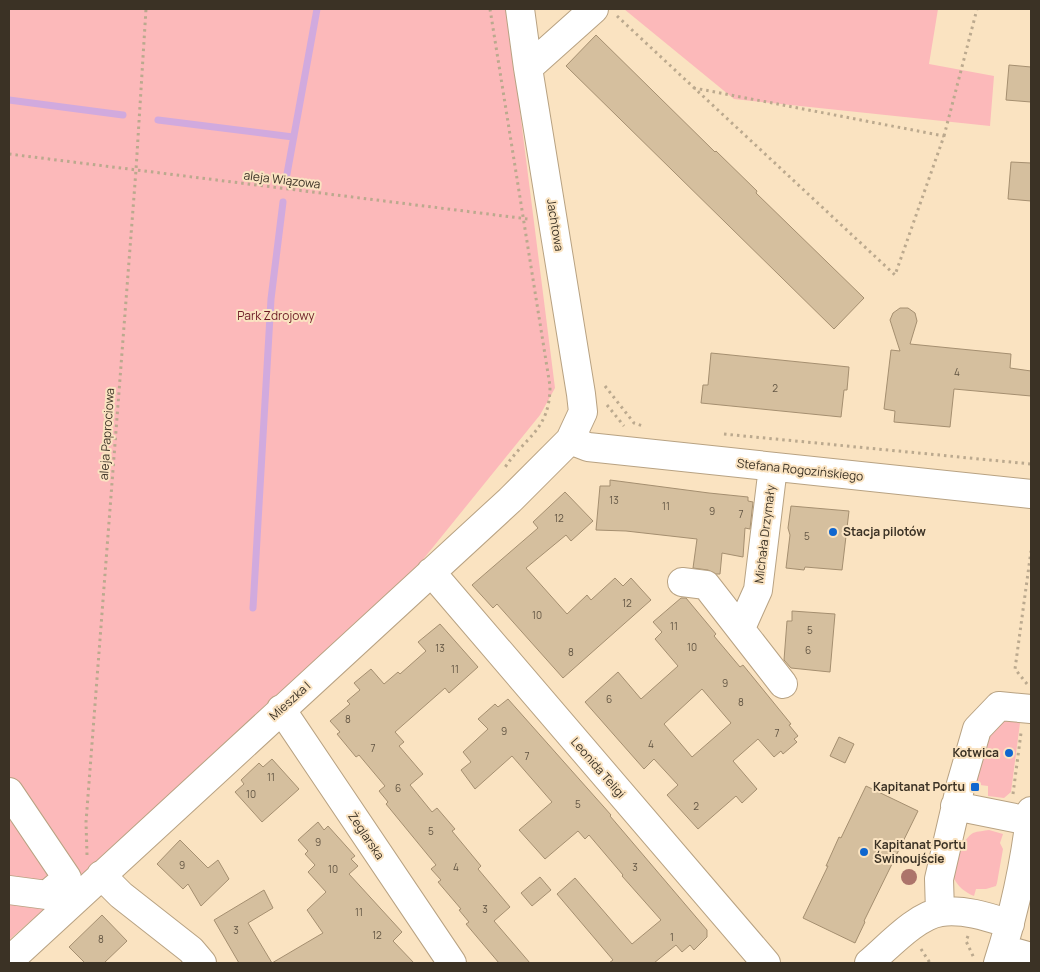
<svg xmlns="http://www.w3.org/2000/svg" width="1040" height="972" font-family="Manrope,sans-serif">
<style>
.green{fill:#fcb9ba}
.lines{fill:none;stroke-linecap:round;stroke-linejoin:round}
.stream{stroke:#d1aade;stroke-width:7}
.building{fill:#d5bf9e;stroke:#a58f70;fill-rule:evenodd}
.minor-casing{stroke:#b8a282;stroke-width:30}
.path{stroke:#bba98e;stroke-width:3;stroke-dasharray:2.5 4;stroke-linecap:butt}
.minor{stroke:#fff;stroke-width:28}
.tree{fill:#ac746b}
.poi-dot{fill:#0f66cf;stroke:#fae3c1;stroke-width:2}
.labels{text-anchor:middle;stroke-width:4;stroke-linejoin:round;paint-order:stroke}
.number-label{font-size:10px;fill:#625543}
.street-label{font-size:12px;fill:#3b3225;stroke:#fae3c1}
.park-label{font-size:12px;fill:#6c1a25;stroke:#fae3c1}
.poi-label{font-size:12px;font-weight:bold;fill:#3b3225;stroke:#fae3c1;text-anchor:start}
</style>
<rect width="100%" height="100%" fill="#fae3c1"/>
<path class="green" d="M9 9H507L555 388 540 415 421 562 149 817 9 940Z
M624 9H938L929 64 994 76 990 126 734 99Z
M1008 720 1020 723 1011 792 1004 798 988 796V786L972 784 979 748 998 723Z
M989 830 1003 834 1000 843 1003 849 997 883 996 886 986 889H976L974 896C966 893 957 886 954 878 950 865 962 840 973 833 978 831 984 831 989 830Z"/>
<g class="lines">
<path class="stream" d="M9 100 123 115
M158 120 293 137
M287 174 317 9
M253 608 271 299 283 202"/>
</g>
<path class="building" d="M596 35 715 152 716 151 757 191 756 193 864 298 834 329 566 66Z
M1009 65 1031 67V102L1006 100Z
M1011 162 1031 163V201L1008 199Z
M900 308H908L915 313 917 321 910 344 1011 354 1010 368 1031 371V396L954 389 950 427 894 422 895 411 884 409 891 350 900 351 890 320 893 313Z
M711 353 849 367 847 390H844L841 417 701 403 703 385H708Z
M610 480 709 493 748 497V501L753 502 750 529 745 528 743 557 722 553 720 574H716L708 570 693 568 697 539 626 531 596 530 600 486H610Z
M565 492 593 521 571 541 566 535 526 568 567 614 587 595 591 600 615 578 623 586 631 578 651 600 563 678 497 604 493 608 472 585 538 528 533 522Z
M791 506 849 511 842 570 805 567 804 570 786 568 790 535 788 528Z
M681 598H686L716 634 714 636 740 667 743 665 791 724 789 725 798 736 794 739 797 742 783 754 781 751 774 757 758 739 733 761 757 789 742 803 736 796 698 829 667 795 678 785 654 759 644 769 585 702 618 672 641 699 678 666 655 639 662 632 653 622ZM702 689 731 723 692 757 664 724Z
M792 611 835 614 830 672 791 668 784 660 787 621H792Z
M440 624 478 667 449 693 445 688 395 732 404 742 399 746 423 774 410 785 432 812 437 808 455 829 452 831 481 866 478 869 510 907 494 921 530 963H499L466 924 469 922 459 910 461 909 438 882 441 880 431 869 436 865 386 804 388 802 379 791 385 786 359 755 356 757 337 734 340 732 330 721 350 704 347 701 360 690 354 683 371 669 384 684 398 672 400 674 426 651 418 642Z
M508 699 611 815 610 816 707 930V937L694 950 690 945 682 952 676 945 654 963H609L613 960 557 894 575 878 632 944 661 920 622 876 623 875 589 835 585 839 578 831 545 859 519 830 552 802 512 756 475 789 461 770 471 762 463 752 488 729 478 719 495 704 498 707Z
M839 737 854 744 845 763 830 756Z
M272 759 299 789 262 822 235 792 244 784 241 780 259 763 263 767Z
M866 786 918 811 864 921 865 922 855 943 803 918 828 866H826L839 837 841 838Z
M318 822 324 830 328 826 355 856 351 859 358 866 349 874 402 932 393 941 414 963H239L214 920 264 890 273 908 248 923 272 963 323 933 307 910 326 892 308 872 315 865 305 854 308 851 298 840Z
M180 840 208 868 218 860 229 879 201 906 188 884 183 889 157 864Z
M540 877 551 890 532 906 521 893Z
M102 915 127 941 104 963H85L69 947Z"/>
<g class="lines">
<g class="minor-casing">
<path id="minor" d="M528 68 594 9
M570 440 588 447 1031 494
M431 572 766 963
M682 582 706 585 783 684
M741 628 758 590 773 467
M281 709 452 963
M9 792 67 878 47 895 9 890
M955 806 1030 821
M101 875 121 895 191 950 202 963
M940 912 939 879 961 784 977 729 999 706 1031 709
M1003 949 1031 957
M9 961 510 500 570 440 583 412 581 394 528 68 520 9
M869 963C888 947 917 915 941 912 965 909 988 917 1010 924
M998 963C1014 914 1025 862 1031 811"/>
</g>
<path class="path" d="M490 9 550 386C550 431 525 436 504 469
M617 16 895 275 944 136 694 88
M944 136 977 9
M9 154 528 219
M605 386 634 423 643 426
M607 405 624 426
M724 434 1031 464
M1027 684 1015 669 1031 551
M1013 794 1021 733
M87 855 86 822 136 170 146 9
M968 936 966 941 974 958
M921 949 930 963"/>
<use href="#minor" class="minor"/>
</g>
<circle class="tree" cx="909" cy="877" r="8"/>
<g class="poi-dot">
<circle cx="833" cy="532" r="5"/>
<circle cx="1009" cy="753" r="5"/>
<rect x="970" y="782" width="10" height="10" rx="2.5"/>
<circle cx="864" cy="852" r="5"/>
</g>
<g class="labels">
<g class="number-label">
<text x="957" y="376">4</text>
<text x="775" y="392">2</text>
<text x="614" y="504">13</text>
<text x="666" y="510">11</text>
<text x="712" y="515">9</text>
<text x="741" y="518">7</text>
<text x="559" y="522">12</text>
<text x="807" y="540">5</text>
<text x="627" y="607">12</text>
<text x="537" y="619">10</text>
<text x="674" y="630">11</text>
<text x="810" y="634">5</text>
<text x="692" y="651">10</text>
<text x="440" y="652">13</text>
<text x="808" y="654">6</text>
<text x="571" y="656">8</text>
<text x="455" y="673">11</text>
<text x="725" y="687">9</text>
<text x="609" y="703">6</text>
<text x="741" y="706">8</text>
<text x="348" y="723">8</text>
<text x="504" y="735">9</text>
<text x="777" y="737">7</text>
<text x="651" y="748">4</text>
<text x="373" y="752">7</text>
<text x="527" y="760">7</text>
<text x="271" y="781">11</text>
<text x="398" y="792">6</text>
<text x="251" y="798">10</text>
<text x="578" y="808">5</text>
<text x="696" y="810">2</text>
<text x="431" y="835">5</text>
<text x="318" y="846">9</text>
<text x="182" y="869">9</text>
<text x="456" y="871">4</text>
<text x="635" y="871">3</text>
<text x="333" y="873">10</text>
<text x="485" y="913">3</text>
<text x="359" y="916">11</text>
<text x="236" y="934">3</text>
<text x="377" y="939">12</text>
<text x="672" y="941">1</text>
<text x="101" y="943">8</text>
</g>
<g class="street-label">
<text transform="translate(282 180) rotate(7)" y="4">aleja Wiązowa</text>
<text transform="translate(555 225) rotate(81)" y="4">Jachtowa</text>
<text transform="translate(107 434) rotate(-86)" y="4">aleja Paprociowa</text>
<text transform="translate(800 470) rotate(6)" y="4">Stefana Rogozińskiego</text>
<text transform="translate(765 534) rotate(-83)" y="4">Michała Drzymały</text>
<text transform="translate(290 701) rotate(-42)" y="4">Mieszka I</text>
<text transform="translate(598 768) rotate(49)" y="4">Leonida Teligi</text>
<text transform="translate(366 836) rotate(56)" y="4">Żeglarska</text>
</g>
<g class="park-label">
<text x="276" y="320">Park Zdrojowy</text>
</g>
<g class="poi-label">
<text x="843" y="536">Stacja pilotów</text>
<text x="999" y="757" text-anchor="end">Kotwica</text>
<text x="965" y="791" text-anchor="end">Kapitanat Portu</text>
<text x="874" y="849">Kapitanat Portu<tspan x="874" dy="14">Świnoujście</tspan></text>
</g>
</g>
<rect width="1040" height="972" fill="none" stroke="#3b3225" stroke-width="20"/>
</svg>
